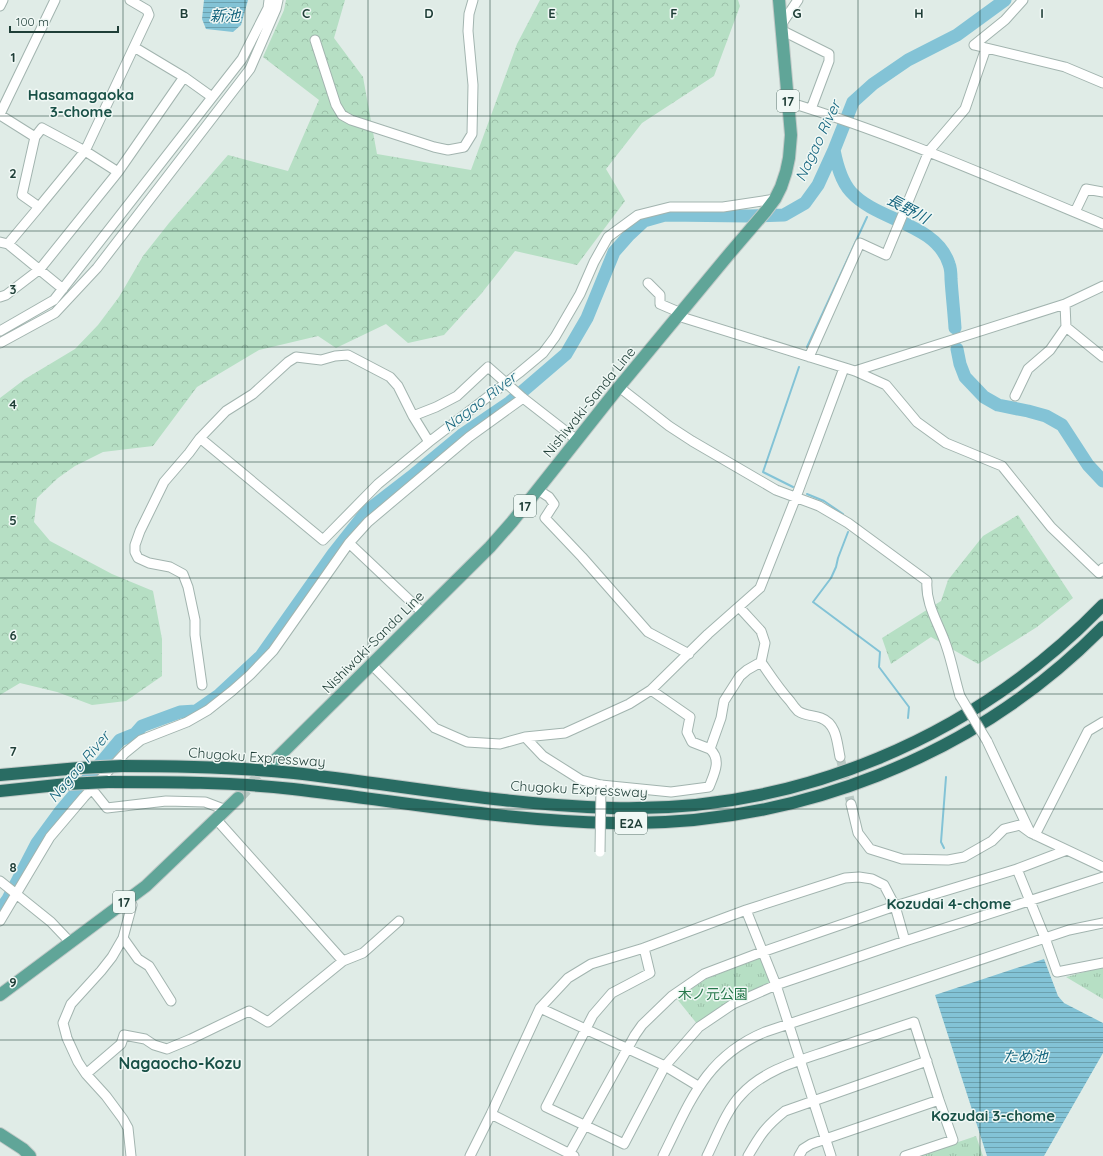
<svg xmlns="http://www.w3.org/2000/svg" width="1103" height="1156" font-family="Quicksand,'Noto Sans JP',sans-serif">
<style>
.forest{fill:url(#forest-crowns)}
.park{fill:url(#park-tufts)}
.water{fill:url(#water-rules)}
.lines{fill:none;stroke-linecap:round;stroke-linejoin:round}
.stream{stroke:#83c3d6;stroke-width:2}
.river{stroke:#83c3d6;stroke-width:13}
.minor-tunnel{stroke:#b9c9c4;stroke-width:9;stroke-dasharray:9 4.5;stroke-linecap:butt}
.major-tunnel{stroke:#b9c9c4;stroke-width:12;stroke-dasharray:12 6;stroke-linecap:butt}
.minor-casing{stroke:#a2b4af;stroke-width:11}
.major-casing{stroke:#c0c9c7;stroke-width:14}
.highway-casing{stroke:#c0c9c7;stroke-width:14}
.minor{stroke:#fff;stroke-width:9}
.major{stroke:#60a598;stroke-width:12}
.highway{stroke:#296c63;stroke-width:12}
.minor-bridge-casing{stroke:#a2b4af;stroke-width:11;stroke-linecap:butt}
.highway-bridge-casing{stroke:#c0c9c7;stroke-width:14;stroke-linecap:butt}
.minor-bridge{stroke:#fff;stroke-width:9}
.highway-bridge{stroke:#296c63;stroke-width:12}
.grid{fill:none;stroke:#1f3e37;stroke-width:1;stroke-opacity:0.55}
.labels{text-anchor:middle;stroke-width:3;stroke-linejoin:round;paint-order:stroke}
.shield{fill:#f0f8f5;stroke:#5e7670;stroke-width:1}
.shield-label{font-size:13px;font-weight:bold;fill:#1f3e37}
.street-label{font-size:14px;fill:#1f3e37;stroke:#f0f8f5}
.park-label{font-size:14px;fill:#26784b;stroke:#f0f8f5}
.water-label{font-size:15px;font-style:italic;fill:#15657e;stroke:#f0f8f5}
.neighbourhood-label{font-size:15px;font-weight:bold;fill:#195147;stroke:#f0f8f5}
.quarter-label{font-size:16px;font-weight:bold;fill:#195147;stroke:#f0f8f5}
.grid-label{font-size:13px;text-anchor:middle;font-weight:bold;fill:#1f3e37;stroke:#f0f8f5;stroke-width:3;stroke-linejoin:round;paint-order:stroke}
</style>
<defs>
<pattern id="forest-crowns" width="20" height="18" patternUnits="userSpaceOnUse"><rect width="20" height="18" fill="#b6dfc4"/><path d="M2 6a3 3 0 1 1 6 0M12 15a3 3 0 1 1 6 0" fill="none" stroke="#9cc0a9"/></pattern>
<pattern id="park-tufts" width="24" height="20" patternUnits="userSpaceOnUse"><rect width="24" height="20" fill="#b6dfc4"/><path d="M3 7l-1-3M5 7V3M7 7l1-3M15 17l-1-3M17 17v-4M19 17l1-3" fill="none" stroke="#9cc0a9"/></pattern>
<pattern id="water-rules" width="6" height="5" patternUnits="userSpaceOnUse"><rect width="6" height="5" fill="#83c3d6"/><path d="M0 2.5h6" fill="none" stroke="#6ba0ae"/></pattern>
</defs>
<rect width="100%" height="100%" fill="#e0ece7"/>
<path class="forest" d="M286 0H345L334 38 363 77 377 154 471 170 517 44 540 0H738L740 6 714 76 642 123 606 169 625 201 577 265 515 251 481 294 444 335 408 343 386 324 336 348 318 336 259 350 197 387 153 446 103 452 75 466 58 478 37 498 34 522 50 541 112 574 153 591 162 639V676L126 701 92 705 57 692 20 683 0 695V398L25 379 75 349 98 325 119 297 143 256 169 223 228 155 288 171 319 100 263 57 284 10Z
M1018 515 1073 598 1037 627 978 664 931 637 891 664 882 638 941 601 948 580 983 536Z"/>
<path class="park" d="M761 957 770 983 698 1025 677 999 706 979Z
M1103 968V999L1066 977 1099 968Z
M976 1136 983 1156H917Z"/>
<path class="water" d="M204 0H248L241 25 233 32 206 29 202 19Z
M1044 959 1058 996 1064 1003 1103 1023V1053L1044 1156H987L935 995Z"/>
<g class="lines">
<path class="stream" d="M807 347 867 217
M793 487 763 472 799 367
M807 494 824 501 843 514
M848 532 838 558 836 567 831 578 813 602 880 652 879 667 909 707 908 718
M944 848 941 842 946 777"/>
<path class="river" d="M834 150C837 165 841 181 851 192 877 221 936 223 949 264 951 269 951 275 951 279 952 295 954 312 955 328
M957 349 960 364 965 377 984 397 998 405 1028 411 1046 416 1062 425 1088 465 1103 481
M0 910 8 899 37 843 59 813 120 740 135 734 142 726 180 712 196 711 219 695 261 656 333 554 367 511 411 477 463 434 510 402 566 354 587 318 614 252 629 235 644 221 665 215 749 216 784 215 805 203 818 185 834 150 853 102 873 84 908 60 957 35 1005 0"/>
<path class="minor-tunnel" d="M840 757 851 804"/>
<path class="major-tunnel" d="M238 798 271 764"/>
<g class="minor-casing">
<path id="minor" d="M0 6 3 0
M781 25 798 0
M781 30 829 54V61L811 109
M315 40 336 105 342 115 351 120 434 147 448 150 464 147 472 134 473 85 468 31 469 14 473 0
M974 45 1065 67 1103 83
M974 45 1005 20 1023 0
M134 47 184 77
M788 102C896 135 999 181 1103 224
M0 114 55 0
M0 115 35 137 22 195 39 207 8 244
M35 137 42 128 85 151 118 172
M39 207 85 151 149 15 147 10 130 0
M1075 212 1086 189 1103 192
M0 242 8 244 63 289
M648 283 660 295V304L681 313
M0 297 6 295 40 269 118 172 184 77 212 97
M1065 304 1066 327
M678 316 855 371 886 385 917 422 946 443 1002 466 1051 527 1099 573 1103 568
M0 331 54 300 242 59 268 8 269 0
M0 343 55 313 97 268 250 69 276 9 278 0
M809 357 860 243 886 255 929 151 965 109 986 48
M855 371 1065 304 1103 286
M619 387 669 426 692 441 776 490 819 506 848 523 927 581C925 604 939 624 946 645 952 662 955 680 960 696
M1015 396 1028 369 1050 350 1066 327 1103 357
M413 416 436 407 457 396 488 367 523 398 577 440
M200 438 323 540 378 484 429 442 519 373 543 353 555 337 580 294 594 262 608 237 638 215 670 207H723L775 199
M538 490 549 497 554 504 545 518 582 557 648 632 689 654
M349 543 423 613
M739 607 761 631 765 643 761 662C770 675 779 689 790 701 792 704 795 708 798 711 805 716 813 715 821 718 837 724 837 743 840 757
M372 665 435 728 467 742 500 744 525 737 565 733 629 704 651 690 708 634 760 588 796 497 844 368
M202 685 195 635V620L188 587 183 574 170 567 149 563 138 558 135 552V545L140 531 164 482 189 453 200 438 226 411 253 394 288 362 296 357 321 360 335 356 348 355 390 377 398 386 413 416 429 442
M651 690 690 717 687 732 692 742 710 749
M525 737 543 756 581 780 601 785 671 792 709 787C714 774 722 760 710 749L721 718 724 701 740 676 747 670 761 662
M987 741 1029 830
M91 788 107 808 166 801 205 802 226 810
M851 804 858 833 870 849 902 859 948 860 964 857 992 841 1004 829 1020 825 1031 833 1103 867
M216 819 343 961
M1035 835 1088 731 1103 722
M1017 869 1067 850
M0 881 51 922 70 942
M130 898 132 905 123 938 112 957 101 971 71 1004 63 1023 67 1038 78 1062 86 1074 106 1096 123 1119 128 1128 131 1156
M746 910 776 985 831 1156
M0 921 50 837 84 797 125 753 141 740 187 722 208 710 232 691 250 675 273 651 349 543 368 522 469 437 523 398
M123 938 138 959 149 966 171 1001
M644 948 650 973 612 993 593 1015 546 1107 624 1144 665 1066 699 1027 733 1004 776 985 905 941 1103 877
M540 1008 665 1066 698 1086
M86 1074 121 1044 124 1035 145 1039 154 1045 167 1049 191 1039 249 1011 268 1022 343 961 363 953 399 921
M491 1114 574 1156
M470 1156 491 1114 540 1008 568 978 591 964 644 948 746 910 845 878 859 877 872 879 884 885 895 906 905 941
M568 1156 635 1035 642 1025 672 996 704 974 762 952 895 906 1017 869 1045 938 1057 972 1103 963
M663 1156C690 1102 705 1057 765 1032L1069 930 1103 923
M707 1156C716 1138 727 1109 741 1095 764 1069 802 1060 833 1049 860 1040 887 1031 914 1022L939 1100 953 1140 905 1156
M748 1156C760 1135 766 1126 785 1111L927 1061
M799 1156 803 1149 811 1144 939 1100"/>
</g>
<g class="major-casing">
<path id="major" d="M275 760 490 547 512 522 619 387 730 253 766 211 775 199 781 187 786 172 789 158 791 135 779 0
M0 995 146 886 238 798
M0 1134 23 1149 30 1156"/>
</g>
<g class="highway-casing">
<path id="highway" d="M122 766C180 766 237 767 294 773 400 785 505 805 611 808 797 813 974 738 1103 605
M0 775 79 768
M108 782C170 782 231 782 293 789 399 801 505 821 612 823 794 827 974 758 1103 627
M0 791 67 784"/>
</g>
<use href="#minor" class="minor"/>
<use href="#major" class="major"/>
<use href="#highway" class="highway"/>
<g class="minor-bridge-casing">
<path id="minor-bridge" d="M960 696 987 741
M600 852 601 785"/>
</g>
<g class="highway-bridge-casing">
<path id="highway-bridge" d="M79 768 122 766
M67 784 108 782"/>
</g>
<use href="#minor-bridge" class="minor-bridge"/>
<use href="#highway-bridge" class="highway-bridge"/>
</g>
<path class="grid" d="M123 0V1156M245 0V1156M368 0V1156M490 0V1156M613 0V1156M735 0V1156M858 0V1156M980 0V1156M0 116H1103M0 231H1103M0 347H1103M0 462H1103M0 578H1103M0 694H1103M0 809H1103M0 925H1103M0 1040H1103"/>
<g class="labels">
<g class="shield">
<rect x="777" y="90" width="22" height="22" rx="3"/>
<rect x="514" y="495" width="22" height="22" rx="3"/>
<rect x="615" y="812" width="32" height="22" rx="3"/>
<rect x="113" y="891" width="22" height="22" rx="3"/>
</g>
<g class="shield-label">
<text x="788" y="106">17</text>
<text x="525" y="511">17</text>
<text x="631" y="828">E2A</text>
<text x="124" y="907">17</text>
</g>
<g class="street-label">
<text transform="translate(589 402) rotate(-51)" y="5">Nishiwaki-Sanda Line</text>
<text transform="translate(373 642) rotate(-45)" y="5">Nishiwaki-Sanda Line</text>
<text transform="translate(257 757) rotate(4)" y="5">Chugoku Expressway</text>
<text transform="translate(579 789) rotate(3)" y="5">Chugoku Expressway</text>
</g>
<g class="park-label">
<text x="713" y="999">木ノ元公園</text>
</g>
<g class="water-label">
<text x="225" y="21">新池</text>
<text transform="translate(818 141) rotate(-65)" y="5">Nagao River</text>
<text transform="translate(908 209) rotate(28)" y="5">長野川</text>
<text transform="translate(480 402) rotate(-37)" y="5">Nagao River</text>
<text transform="translate(79 767) rotate(-50)" y="5">Nagao River</text>
<text x="1025" y="1062">ため池</text>
</g>
<g class="neighbourhood-label">
<text x="81" y="100">Hasamagaoka<tspan x="81" dy="17">3-chome</tspan></text>
<text x="949" y="909">Kozudai 4-chome</text>
<text x="993" y="1121">Kozudai 3-chome</text>
</g>
<g class="quarter-label">
<text x="180" y="1069">Nagaocho-Kozu</text>
</g>
</g>
<g class="grid-label">
<text x="184" y="18">B</text>
<text x="306" y="18">C</text>
<text x="429" y="18">D</text>
<text x="552" y="18">E</text>
<text x="674" y="18">F</text>
<text x="797" y="18">G</text>
<text x="919" y="18">H</text>
<text x="1042" y="18">I</text>
<text x="13" y="62">1</text>
<text x="13" y="178">2</text>
<text x="13" y="294">3</text>
<text x="13" y="409">4</text>
<text x="13" y="525">5</text>
<text x="13" y="640">6</text>
<text x="13" y="756">7</text>
<text x="13" y="872">8</text>
<text x="13" y="987">9</text>
</g>
<path d="M10 26v6h108v-6" fill="none" stroke="#1f3e37" stroke-width="2"/>
<text x="16" y="26" font-size="12" fill="#1f3e37" stroke="#f0f8f5" stroke-width="3" paint-order="stroke">100 m</text>
</svg>
